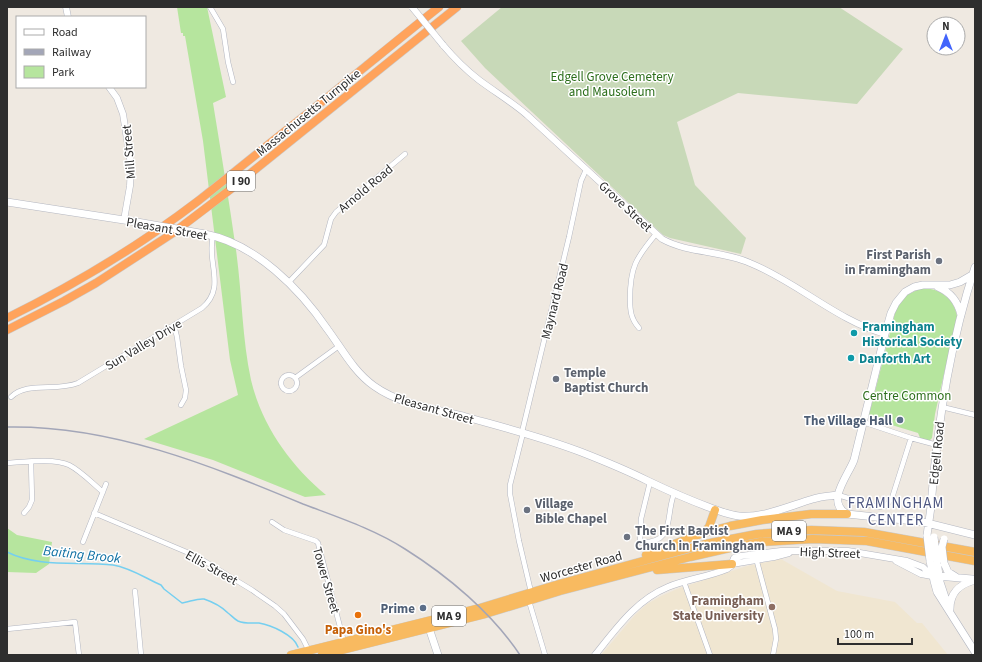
<svg xmlns="http://www.w3.org/2000/svg" width="982" height="662" font-family="'Source Sans 3',sans-serif">
<style>
.education{fill:#f0e6d1}
.green{fill:#b6e59e}
.cemetery{fill:#c8d9b8}
.lines{fill:none;stroke-linecap:round;stroke-linejoin:round}
.stream{stroke:#75cff0;stroke-width:1.5}
.minor-casing{stroke:#b4b7c1;stroke-width:5.5}
.tertiary-casing{stroke:#b4b7c1;stroke-width:7}
.secondary-casing{stroke:#b4b7c1;stroke-width:8}
.trunk-casing{stroke:#c9c9c9;stroke-width:9}
.motorway-casing{stroke:#c9c9c9;stroke-width:9}
.minor{stroke:#fff;stroke-width:4.5}
.tertiary{stroke:#fff;stroke-width:6}
.secondary{stroke:#fff;stroke-width:7}
.trunk{stroke:#f8ba60;stroke-width:8}
.motorway{stroke:#ffa35c;stroke-width:8}
.rail{stroke:#a3a6b8;stroke-width:1.5}
.tertiary-bridge-casing{stroke:#b4b7c1;stroke-width:7;stroke-linecap:butt}
.secondary-bridge-casing{stroke:#b4b7c1;stroke-width:8;stroke-linecap:butt}
.tertiary-bridge{stroke:#fff;stroke-width:6}
.secondary-bridge{stroke:#fff;stroke-width:7}
.worship-dot{fill:#6b7280;stroke:#fff;stroke-width:1.5}
.culture-dot{fill:#0f9aa8;stroke:#fff;stroke-width:1.5}
.service-dot{fill:#5c6f8a;stroke:#fff;stroke-width:1.5}
.education-dot{fill:#8d6e63;stroke:#fff;stroke-width:1.5}
.food-dot{fill:#e8710a;stroke:#fff;stroke-width:1.5}
.labels{text-anchor:middle;stroke-width:3;stroke-linejoin:round;paint-order:stroke}
.shield{fill:#fff;stroke:#6d6d6d;stroke-width:1}
.shield-label{font-size:12px;font-weight:bold;fill:#2e2e2e}
.park-label{font-size:13px;fill:#2c6e1b;stroke:#fff}
.street-label{font-size:13px;fill:#2e2e2e;stroke:#fff}
.worship-label{font-size:13px;font-weight:bold;fill:#5b616d;stroke:#fff;text-anchor:start}
.culture-label{font-size:13px;font-weight:bold;fill:#0d838f;stroke:#fff;text-anchor:start}
.service-label{font-size:13px;font-weight:bold;fill:#4e5e75;stroke:#fff;text-anchor:end}
.education-label{font-size:13px;font-weight:bold;fill:#785e54;stroke:#fff;text-anchor:end}
.food-label{font-size:13px;font-weight:bold;fill:#c56008;stroke:#fff}
.water-label{font-size:14px;font-style:italic;fill:#0d6fa3;stroke:#fff}
.quarter-label{font-size:15px;letter-spacing:1px;fill:#4d5680;stroke:#fff}
</style>
<rect width="100%" height="100%" fill="#efe9e1"/>
<path class="education" d="M781 559 837 591 895 602 917 623H922L948 655H601L635 615 647 604 661 596 677 589 747 566Z"/>
<path class="green" d="M177 7H207L226 97 213 103C221 152 229 201 236 250 242 293 242 338 251 380 262 426 290 465 326 495L305 497 213 460 144 439 238 395 230 360 203 141 185 36H183V33H181Z
M921 288C939 288 954 298 957 316L935 414 932 438 929 441 921 440 918 433 872 419 869 415 896 309 907 295Z
M7 528 17 535 52 542 49 564 36 573 7 572Z"/>
<path class="cemetery" d="M502 7H839L903 49 857 104 738 93 677 122 695 185 746 238 741 254 670 238 663 235 485 68 461 41Z"/>
<g class="lines">
<path class="stream" d="M7 552C39 568 79 561 113 565 131 568 145 578 161 585L164 589 182 603C189 602 198 598 204 599 213 602 221 606 228 613 231 615 234 619 238 621 245 624 252 623 259 623 271 625 294 635 298 647"/>
<g class="minor-casing">
<path id="minor" d="M210 7 223 29 228 62 233 82
M288 283 324 245 331 219 336 212 405 154
M174 325 177 337 181 366 186 390 185 398 181 405
M639 328C631 319 630 311 630 299 630 267 636 258 656 234
M281 383a8 8 0 1 1 16 0a8 8 0 1 1-16 0Z
M295 378 339 346
M11 397C27 381 56 392 78 383L202 308C227 287 206 262 213 236
M942 407 975 415
M863 422 911 438 937 445
M522 432 569 237 581 181 586 170
M523 433 510 485V494L519 541 531 592
M7 463C24 462 54 458 69 465 81 471 92 483 103 492
M650 482 641 519 640 542C676 544 665 516 674 494
M838 495 878 507 886 506 892 498 911 438
M24 513 29 507 32 500 31 462
M94 513 196 556 252 590 275 606 284 614 303 639 309 651
M272 522 284 530 316 541 318 543 344 642
M83 542 106 484
M756 558 775 629 776 639 773 655
M684 582 710 655
M135 591 141 655
M529 601 545 655
M7 629 75 622 79 655"/>
</g>
<g class="tertiary-casing">
<path id="tertiary" d="M66 7 68 17
M443 45C454 58 466 70 479 80 495 92 512 102 527 115L662 239C689 254 722 250 750 263 797 282 836 320 885 334
M109 87 117 98 123 114 131 165 130 186 124 220
M896 561 921 574 932 576
M732 564 774 557 789 553
M595 655C616 629 636 600 668 587 687 579 708 577 727 569L731 566 734 558 741 556 781 551H848L907 561 923 567 932 576"/>
</g>
<g class="secondary-casing">
<path id="secondary" d="M7 202 137 222
M205 234C256 244 300 289 328 330 342 349 354 372 374 386 399 404 433 409 463 416 502 427 542 437 581 452 604 461 626 470 648 481 669 491 689 500 711 508 720 511 729 515 739 516 764 518 789 506 813 499 821 496 830 496 838 495
M972 275 960 282 950 285H923L914 287 905 292 896 303 891 313 885 334 854 460C848 476 825 502 847 514L923 522 975 535
M938 287C950 292 958 302 961 315
M927 536C928 526 930 516 931 506 937 426 950 343 975 267
M930 561 934 581 937 592 975 652
M937 561 940 582 947 603
M944 563 948 572 956 577
M937 576 972 579
M950 609C950 592 960 584 975 580
M429 628 438 655"/>
</g>
<g class="trunk-casing">
<path id="trunk" d="M703 533 709 527 715 510
M646 555 703 533 730 526 762 520 811 514H847
M657 570 732 564
M291 655 480 608 559 584 705 544 757 534 811 530 864 532 975 552
M322 655 485 614 560 591 690 557 725 549 760 542 813 539 867 541 975 561"/>
</g>
<g class="motorway-casing">
<path id="motorway" d="M7 318C74 285 139 246 198 201 230 176 261 150 293 125 342 86 390 46 439 7
M7 330 64 301 96 283 173 233 231 189 457 7"/>
</g>
<use href="#minor" class="minor"/>
<use href="#tertiary" class="tertiary"/>
<use href="#secondary" class="secondary"/>
<use href="#trunk" class="trunk"/>
<use href="#motorway" class="motorway"/>
<path class="rail" d="M7 427C111 425 209 465 303 504 337 517 374 529 405 549 448 576 492 613 520 655"/>
<g class="tertiary-bridge-casing">
<path id="tertiary-bridge" d="M412 7 443 45"/>
</g>
<g class="secondary-bridge-casing">
<path id="secondary-bridge" d="M137 222 205 234
M927 536 930 561
M934 537 937 561
M944 539 942 547 944 563"/>
</g>
<use href="#tertiary-bridge" class="tertiary-bridge"/>
<use href="#secondary-bridge" class="secondary-bridge"/>
</g>
<g class="worship-dot">
<circle cx="939" cy="261" r="4"/>
<circle cx="556" cy="379" r="4"/>
<circle cx="527" cy="510" r="4"/>
<circle cx="627" cy="537" r="4"/>
</g>
<g class="culture-dot">
<circle cx="854" cy="333" r="4"/>
<circle cx="851" cy="358" r="4"/>
</g>
<g class="service-dot">
<circle cx="900" cy="420" r="4"/>
<circle cx="423" cy="608" r="4"/>
</g>
<circle class="education-dot" cx="772" cy="607" r="4"/>
<circle class="food-dot" cx="358" cy="615" r="4"/>
<g class="labels">
<g class="shield">
<rect x="227" y="171" width="28" height="20" rx="3"/>
<rect x="772" y="521" width="34" height="20" rx="3"/>
<rect x="432" y="606" width="34" height="20" rx="3"/>
</g>
<g class="shield-label">
<text x="241" y="185">I 90</text>
<text x="789" y="535">MA 9</text>
<text x="449" y="620">MA 9</text>
</g>
<g class="park-label">
<text x="612" y="81">Edgell Grove Cemetery<tspan x="612" dy="15">and Mausoleum</tspan></text>
<text x="907" y="400">Centre Common</text>
</g>
<g class="street-label">
<text transform="translate(308 112) rotate(-39)" y="5">Massachusetts Turnpike</text>
<text transform="translate(128 152) rotate(-95)" y="5">Mill Street</text>
<text transform="translate(365 188) rotate(-40)" y="5">Arnold Road</text>
<text transform="translate(626 206) rotate(43)" y="5">Grove Street</text>
<text transform="translate(167 228) rotate(10)" y="5">Pleasant Street</text>
<text transform="translate(554 301) rotate(-76)" y="5">Maynard Road</text>
<text transform="translate(143 344) rotate(-31)" y="5">Sun Valley Drive</text>
<text transform="translate(434 408) rotate(16)" y="5">Pleasant Street</text>
<text transform="translate(936 453) rotate(-84)" y="5">Edgell Road</text>
<text transform="translate(830 552) rotate(2)" y="5">High Street</text>
<text transform="translate(581 566) rotate(-16)" y="5">Worcester Road</text>
<text transform="translate(212 567) rotate(29)" y="5">Ellis Street</text>
<text transform="translate(327 580) rotate(74)" y="5">Tower Street</text>
</g>
<g class="worship-label">
<text x="931" y="259" text-anchor="end">First Parish<tspan x="931" dy="15">in Framingham</tspan></text>
<text x="564" y="377">Temple<tspan x="564" dy="15">Baptist Church</tspan></text>
<text x="535" y="508">Village<tspan x="535" dy="15">Bible Chapel</tspan></text>
<text x="635" y="535">The First Baptist<tspan x="635" dy="15">Church in Framingham</tspan></text>
</g>
<g class="culture-label">
<text x="862" y="331">Framingham<tspan x="862" dy="15">Historical Society</tspan></text>
<text x="859" y="363">Danforth Art</text>
</g>
<g class="service-label">
<text x="892" y="425">The Village Hall</text>
<text x="415" y="613">Prime</text>
</g>
<g class="education-label">
<text x="764" y="605">Framingham<tspan x="764" dy="15">State University</tspan></text>
</g>
<g class="food-label">
<text x="358" y="634">Papa Gino's</text>
</g>
<g class="water-label">
<text transform="translate(82 554) rotate(6)" y="5">Baiting Brook</text>
</g>
<g class="quarter-label">
<text x="896" y="508">FRAMINGHAM<tspan x="896" dy="17">CENTER</tspan></text>
</g>
</g>
<rect width="982" height="662" fill="none" stroke="#2e2e2e" stroke-width="16"/>
<rect x="16" y="16" width="130" height="72" fill="#ffffff" stroke="#ababab"/>
<rect x="24" y="29" width="20" height="6" fill="#ffffff" stroke="#ababab"/>
<text x="52" y="36" font-size="12" fill="#2e2e2e">Road</text>
<rect x="24" y="49" width="20" height="6" fill="#a3a6b8" stroke="#ababab"/>
<text x="52" y="56" font-size="12" fill="#2e2e2e">Railway</text>
<rect x="24" y="66" width="20" height="12" fill="#b6e59e" stroke="#ababab"/>
<text x="52" y="76" font-size="12" fill="#2e2e2e">Park</text>
<g transform="translate(946 36)"><circle r="19" fill="#ffffff" stroke="#ababab"/>
<path d="M0-3L7 15L0 10L-7 15Z" fill="#4264fb"/>
<text y="-6" font-size="11" font-weight="bold" text-anchor="middle" fill="#2e2e2e">N</text>
</g>
<path d="M838 638v6h74v-6" fill="none" stroke="#2e2e2e" stroke-width="2"/>
<text x="844" y="638" font-size="12" fill="#2e2e2e" stroke="#ffffff" stroke-width="3" paint-order="stroke">100 m</text>
</svg>
